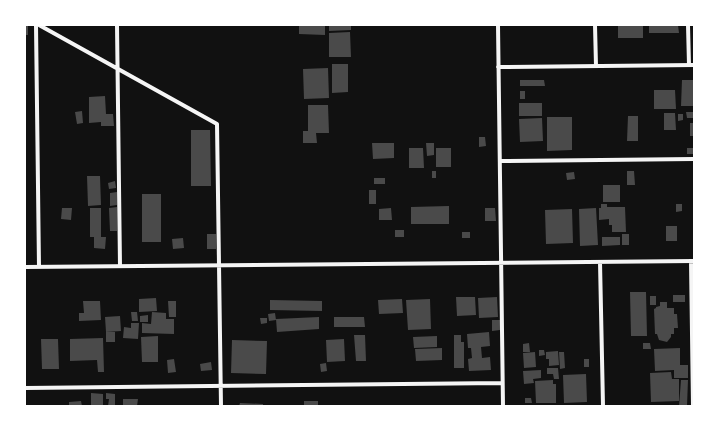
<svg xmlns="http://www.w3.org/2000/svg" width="719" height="431" font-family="'PT Sans Narrow',sans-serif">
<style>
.building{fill:#4a4a4a}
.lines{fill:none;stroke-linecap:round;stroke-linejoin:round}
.minor{stroke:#f5f5f5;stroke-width:4}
</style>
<rect width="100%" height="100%" fill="#111"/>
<path class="building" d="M25 25H28V35H25Z
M299 25H325V35L299 34Z
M329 25H351V30L329 31Z
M618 25H643V38H618Z
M649 25H678L679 33H649Z
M350 32 351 57H329V33Z
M332 64H348V92L332 93Z
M328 68 329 98 304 99 303 69Z
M520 80H544L545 86H520Z
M682 80H694V106H681Z
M654 90H675L676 109H654Z
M520 91H525V99H520Z
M105 96 106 114H113L114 126H101V122L89 123V97Z
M519 103H542V116H519Z
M308 105H328L329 133H316L317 143H303V131H308Z
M82 111 83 123 77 124 75 112Z
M686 112H694V118H687Z
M664 113H675L676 130H664Z
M678 114H683V120L678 121Z
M628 116H638V141H627Z
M547 117H572V150L547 151Z
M542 118 543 141 520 142 519 119Z
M690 123H694V136H690Z
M191 130H210L211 186H191Z
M479 137H485L486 146 479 147Z
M372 143H394V158L373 159Z
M426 143H434V155L427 156Z
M409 148H423L424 168H409Z
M436 148H451V167H436Z
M687 148H693V154H687Z
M432 171H436V178H432Z
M627 171H634L635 185H627Z
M574 172 575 179 567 180 566 173Z
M87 176H100L101 205 88 206Z
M374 178H385V184H374Z
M115 181 116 188 109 189 108 183Z
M603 185H620V202H603Z
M369 190H376V204H369Z
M117 192V205L110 206V193Z
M142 194H161V242H142Z
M601 204H607V207H625L626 232H612V225H609V219L599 220V208H601Z
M676 204H682V211L676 212Z
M449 206V224H411V207Z
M117 207V231H110L109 208Z
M62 208H72L71 220 61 219Z
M90 208H101V237H106L105 249 94 248V237H90Z
M391 208 392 220H379V209Z
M485 208H495L496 221H485Z
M596 208 598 245 580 246 579 209Z
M572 209 573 243 546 244 545 210Z
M666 226H677V241H666Z
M395 230H404V237H395Z
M462 232H470V238H462Z
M207 234H216V249H207Z
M622 234H629V245H622Z
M602 237H620V245L602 246Z
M183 238 184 248 173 249 172 239Z
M630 292H646L647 336H631Z
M673 295H685V302H673Z
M650 296H656V305H650Z
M456 297H475L476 315 457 316Z
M497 297 498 317 479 318 478 298Z
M156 298 157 311 139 312V299Z
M402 299 403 313 379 314 378 300Z
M430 299 431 329 408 330 406 300Z
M270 300 322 301V311L270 310Z
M83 301H100L101 320 79 321V313H84Z
M168 301H176V317H169Z
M660 302H667V308H674V314H677L678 328H674V334H671V337L667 342 659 340 657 334H655L654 309 656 308V307L660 306Z
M131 312H137L138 321H132Z
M152 312 166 313V319H174V334L142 333V323L151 324Z
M275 313 276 320 269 321 268 314Z
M148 315V322H140V316Z
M120 316 121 331 106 332 105 317Z
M319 317V329L277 332 276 319Z
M334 317H364L365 327H334Z
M260 318H267V323L261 324Z
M492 320H500V330L492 331Z
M131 323H139L138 339 123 338 124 327 131 328Z
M106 332H115V342H106Z
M489 332 490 346 481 347 482 358 490 357 491 370 469 371 468 359 472 358 471 348H468L467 334Z
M354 335H365L366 361H356Z
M454 335H461V342H464V368H454Z
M158 336V362H142L141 337Z
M437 336V347L414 348 413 337Z
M103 338 104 372H98L97 360 70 361V339Z
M41 339H58L59 369H42Z
M344 339 345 361 327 362 326 340Z
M232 340 267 341 266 374 231 373Z
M529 343 530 352H523V344Z
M643 343H650L651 349H643Z
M442 348V360L416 361 415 349Z
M680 348V365H688V378H674V370L655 371 654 349Z
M539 350H544L545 355 539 356Z
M558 351 559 365 549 366V359H546V352Z
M535 352 536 367 524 368 523 353Z
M559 352H564L565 368 560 369Z
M174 359 176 372 168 373 167 360Z
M584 359H589V367H584Z
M211 362 212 370 201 371 200 364Z
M326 363 327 371 321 372 320 364Z
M547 368H558L559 379H554L553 374H547Z
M541 370V378L533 379 534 383 524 384 523 371Z
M671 372 672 379H679V401L651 402 650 373Z
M586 374 587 402 564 403 563 375Z
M553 380V384H556V403H536L535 381Z
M681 380H688L687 406H679Z
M91 393 103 394V406H91Z
M106 393 115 394V406H108L109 399H106Z
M525 398H531L532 403H525Z
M123 399H138L137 406H123Z
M81 401 82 406H69V402Z
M304 401H318V406H304Z
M240 403 263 404V406H239Z"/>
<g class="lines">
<path class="minor" d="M36 25 39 267
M39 25 217 124 221 406
M117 25 120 266
M498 25 503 406
M595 25 596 66
M688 25 689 65
M498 67 694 65
M500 161 694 159
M691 261 693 406
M600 262 603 406
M25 267 694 261
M25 388 502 383"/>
</g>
<rect width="719" height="431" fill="none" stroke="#ffffff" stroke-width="52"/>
</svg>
